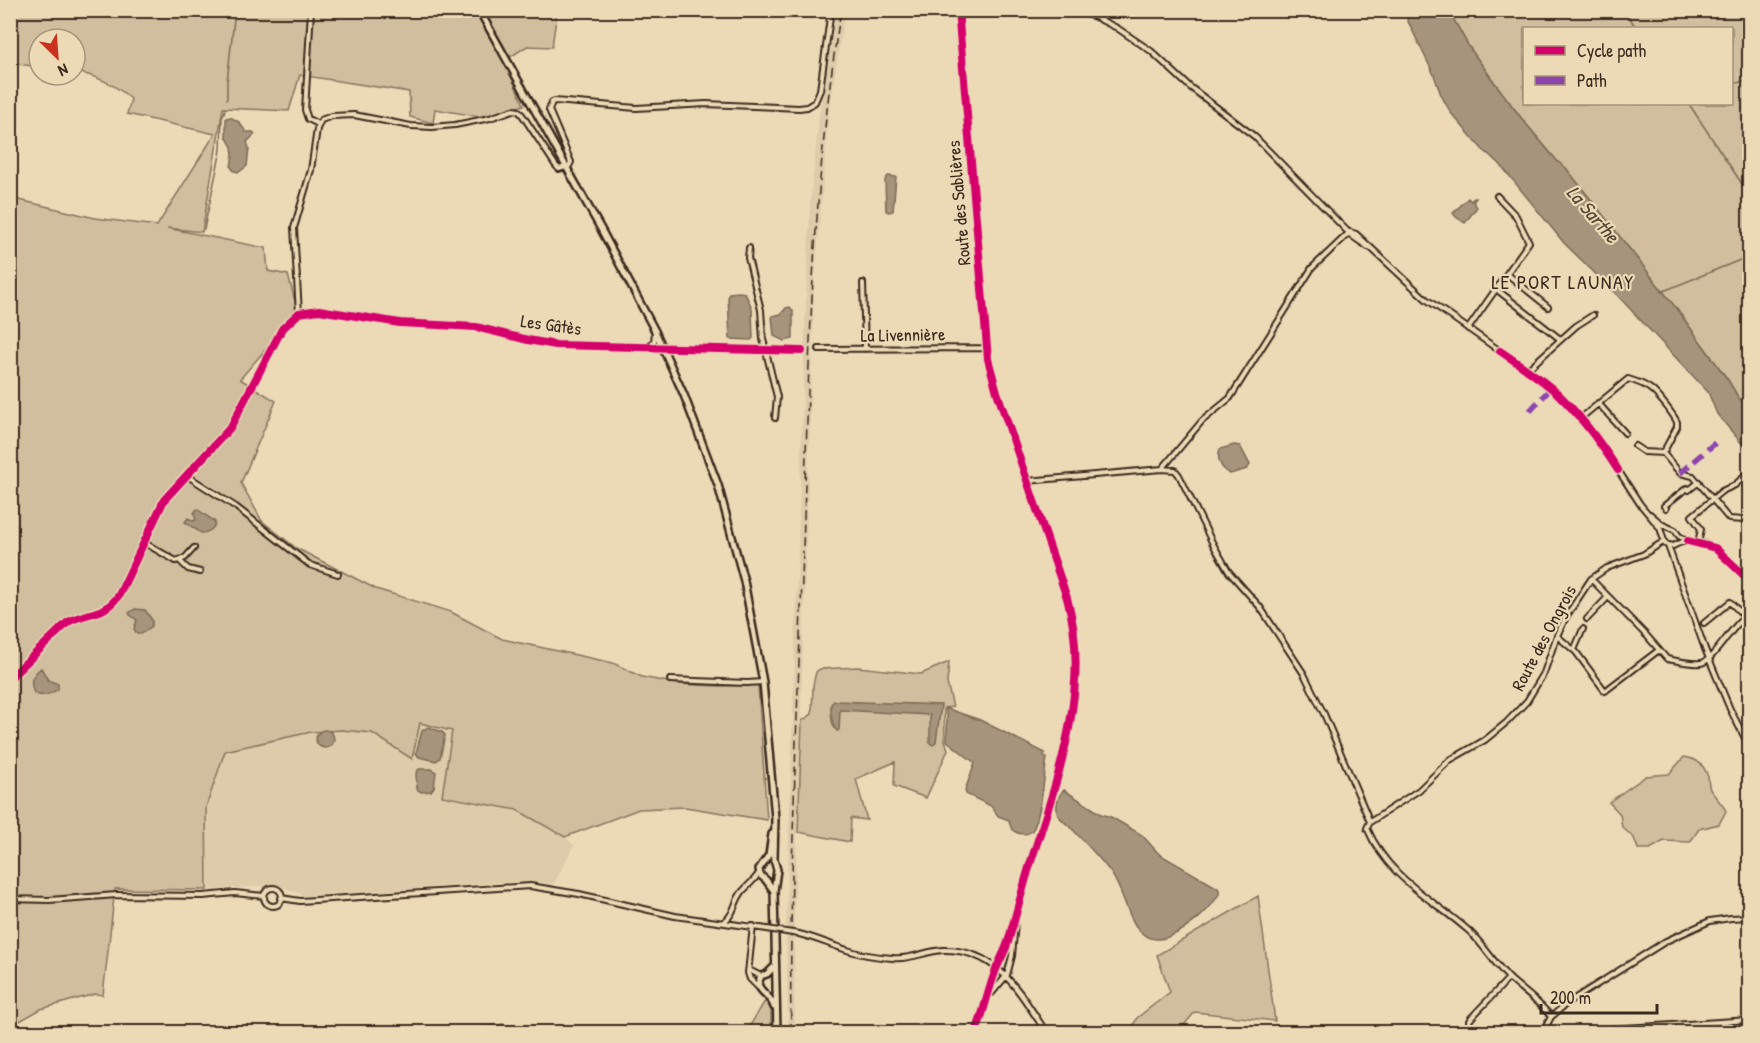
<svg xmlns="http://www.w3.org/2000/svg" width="1760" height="1043" font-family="'Patrick Hand',sans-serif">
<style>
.built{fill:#ddcbaa}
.green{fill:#d0be9e;stroke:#86745e;stroke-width:1.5;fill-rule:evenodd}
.water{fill:#a6947b;stroke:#7b6a56;stroke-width:1.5}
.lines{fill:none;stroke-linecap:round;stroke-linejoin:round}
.stream{stroke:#7b6a56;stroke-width:1.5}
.minor-casing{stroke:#3b2a1e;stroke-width:8}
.major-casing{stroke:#3b2a1e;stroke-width:10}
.minor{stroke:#ecdab7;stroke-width:4}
.major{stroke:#ecdab7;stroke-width:5}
.rail{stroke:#3b2a1e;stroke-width:1.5;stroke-dasharray:9 4.5;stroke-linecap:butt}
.minor-bridge-casing{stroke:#3b2a1e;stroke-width:8;stroke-linecap:butt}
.minor-bridge{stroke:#ecdab7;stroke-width:4}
.quiet{stroke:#8e44ad;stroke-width:6;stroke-dasharray:12 6;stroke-linecap:butt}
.cycleway-casing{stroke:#ecdab7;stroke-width:11}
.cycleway{stroke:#d6006c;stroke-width:8}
.labels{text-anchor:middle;stroke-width:4.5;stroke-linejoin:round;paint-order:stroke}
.street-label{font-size:18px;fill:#3b2a1e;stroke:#ecdab7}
.water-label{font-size:20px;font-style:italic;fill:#564435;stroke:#ecdab7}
.neighbourhood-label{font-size:20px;letter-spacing:1.5px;fill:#3b2a1e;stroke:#ecdab7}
</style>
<rect width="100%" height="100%" fill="#ecdab7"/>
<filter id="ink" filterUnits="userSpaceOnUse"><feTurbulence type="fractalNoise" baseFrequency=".0167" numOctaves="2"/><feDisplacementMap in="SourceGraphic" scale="12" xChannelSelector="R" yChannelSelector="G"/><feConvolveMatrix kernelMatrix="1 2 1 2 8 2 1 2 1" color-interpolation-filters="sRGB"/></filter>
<g filter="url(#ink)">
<path class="built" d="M836 11H845L829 111 814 289 794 930 786 929 806 297 810 205 820 106Z
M419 723 452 731 442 796 517 810 565 837 574 845 554 884 509 882 305 896 278 885 207 890 206 807 225 751 311 732 342 730 372 733 412 759Z
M786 935 794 936 795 1032H788Z"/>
<path class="green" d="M11 11H557L552 47 527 46 504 61 524 105 482 117 435 109 433 123 410 117 409 92 300 75 289 111 223 108 202 232 167 228 266 248 268 271 288 275 298 312 240 379 276 401 241 483 262 521 296 548 376 589 451 612 502 639 613 663 642 677 678 684 718 686 758 685 767 820 685 807 639 809 565 837 517 810 442 796 452 731 420 723 412 759 372 733 342 730 311 732 225 751 206 807 207 890 115 889 103 995 95 994 41 1009 11 1026V198L95 218 157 226 215 134 127 114 131 99C116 85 95 75 75 72V39H39V67L11 63Z
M1449 11H1749V409L1738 397 1728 380 1676 308 1566 168 1558 162 1522 119 1492 79 1469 47ZM1524 28H1732V104H1524Z
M949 662 947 683 953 707 944 708 945 740 948 750 926 798 894 786 895 762 856 779 867 820 851 818 850 842 798 832 802 721 812 714 813 685 816 672 820 669 858 667 921 674Z
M1684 757C1697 759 1704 764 1708 777 1709 782 1708 787 1711 791 1716 798 1722 803 1726 811L1719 824 1699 829 1690 842 1664 841 1650 849H1638L1634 838 1622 827 1620 814 1609 802 1646 776 1669 774Z
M1258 896 1275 1021 1195 1012 1178 1032H1130L1137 1018 1170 992 1157 955Z
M765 1001 771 1009V1032H746Z
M504 1024 503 1032H462L463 1029Z"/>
<path class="water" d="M1403 11H1449L1469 47 1492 79 1522 119 1558 162 1566 168 1676 308 1728 380 1738 397 1749 409V452L1717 414 1708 392 1617 295 1564 243 1499 163 1482 149 1451 113 1441 95 1434 75Z
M230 117 239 122 246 132H253L255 134 247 142 249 148 247 166 239 172 234 171 231 167 233 154 232 147 226 136V118Z
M888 176 896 177 893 211 889 212 886 211 885 180Z
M1468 198 1471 201 1474 198H1476L1473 202 1477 207 1465 223 1456 217 1453 213Z
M739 292 745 293 752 308 753 338 751 340 730 339 728 296 729 293Z
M790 307 793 311V339L784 341 774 336 772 316 781 314 786 308Z
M1234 445 1240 446 1250 465 1247 469 1230 474C1221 469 1216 459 1220 449Z
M197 509 215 522C215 529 207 533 201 533L185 522 188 518 193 521 196 520 194 513Z
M135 609 145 610 152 620V626L141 634H137L134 629 137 620 130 615 129 613Z
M41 668 48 680 58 684V689C51 694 42 698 34 693 29 681 32 675 41 668Z
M834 701 941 705 936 742 933 745 930 743V715L840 710 839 730 837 731C831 725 831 713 831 704Z
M945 708 980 720 1045 753 1044 756 1047 758C1044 775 1041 816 1033 829 1029 836 1017 835 1012 829 1011 828 1009 822 1009 820L998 816 991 806 966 794 965 790 975 763 947 741V715Z
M428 727 442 732 445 735 440 758 436 761 419 757 416 753 422 731Z
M316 739a9 9 0 1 1 18 0a9 9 0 1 1-18 0Z
M419 769H432L436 772 434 787 431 791 421 792 417 789 416 773Z
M1064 790 1101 814 1111 817 1142 835 1159 854 1218 888 1220 892C1212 908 1194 924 1177 933 1130 958 1130 899 1111 873 1101 859 1089 847 1077 834 1071 827 1063 822 1058 815 1055 808 1058 794 1064 790Z"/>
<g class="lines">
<path class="stream" d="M1625 10 1636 28
M1732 84 1750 80
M227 99V82L235 10
M1689 104 1750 196
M204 229 221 150 222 118 225 110
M1661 292 1750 256"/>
<g class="minor-casing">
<path id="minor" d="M311 10 305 110 308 119 318 124
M958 10 988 359 997 392 1067 598C1093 689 1055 785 1028 871 1021 895 1015 918 1008 942 1005 951 1001 958 997 967 989 986 984 1012 976 1032
M1075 10 1095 17 1117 28 1151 51 1190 87 1254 136 1352 236 1368 247
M1350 232 1356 234 1426 299 1530 372 1565 401 1596 436 1640 504 1660 528 1665 544 1673 546C1703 529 1727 559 1748 579L1750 583
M749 248 748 258 761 310 763 339 777 397 775 418
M1507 274 1548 307
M863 283 865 349
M1496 289 1560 339
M299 313 294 228 311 170 317 129 321 120 332 116 354 115 411 126 432 127 455 125 490 118 513 110 519 111 523 116 556 166 559 169 569 166 571 162 549 110 552 102 555 101 636 108 706 104 799 108 807 107 815 102 820 90 831 10
M1468 329 1529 242 1516 216 1497 196
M647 348 654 341 655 332
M819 349 987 348
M1527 370 1576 326 1593 315
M1598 403 1625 433
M1581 418 1628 379C1635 381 1642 383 1649 388 1657 393 1673 414 1677 422V427L1663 453 1680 473 1693 476 1729 519 1744 520 1750 525
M1635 446 1644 452 1663 453
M1162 469 1175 470 1179 475 1213 544 1229 572 1260 607 1304 674 1324 714 1370 822 1367 828C1389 879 1430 897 1469 931 1485 946 1495 965 1511 980 1521 989 1545 1007 1551 1017
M186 475 236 507 310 565 338 574
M1027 481 1162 469 1202 421 1230 398 1312 268 1350 232
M1666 508 1664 506 1687 488 1689 490 1699 482
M1650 514 1663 525 1675 530 1679 536 1687 540
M143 542 176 561 185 558 194 548
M1698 543 1701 529 1692 516 1722 491 1735 485 1750 471
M1668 546 1705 649 1730 709 1750 748
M180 561 188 569 200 572
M1591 579 1647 636 1667 659C1677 661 1690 664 1701 663 1713 662 1734 622 1750 612
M1587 619 1608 597
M1704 623 1730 602 1744 616
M1557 636 1576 652 1605 691 1659 650
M1574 650 1583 629
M10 678 68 622C90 610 103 617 119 595L164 500 230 428 282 329 299 313 319 310 400 323 476 327 528 340 556 345 802 351
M670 680 747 683 763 682
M1370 822 1419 790 1450 760 1485 740 1507 722 1527 701 1544 673 1556 638 1566 617 1591 579 1607 568 1644 554 1663 542
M264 897a9 9 0 1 1 18 0a9 9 0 1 1-18 0Z
M281 898 300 901 530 886 579 894 675 916 767 929
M10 899 49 900 117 895 203 896 235 893 264 896
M724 922C736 912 733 904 742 892 748 885 754 881 759 873
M753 926 748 973 750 979 758 987
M799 934C816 938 831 945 847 950 862 955 878 957 893 958 911 960 925 951 943 950 998 949 1020 993 1046 1032
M749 970 761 976
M992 993 1007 975 1012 956 1015 923
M1544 1030 1551 1017 1566 1004 1666 941 1710 921 1731 918 1750 917
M1544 1030 1550 1032
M1470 1032 1469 1021 1472 1017 1509 978
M1534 1032 1544 1030
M1563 1032 1750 1020"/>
</g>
<g class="major-casing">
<path id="major" d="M479 10 602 231 655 331 684 395 718 485 744 581 763 682 775 818 774 859 777 870 774 891 777 1032
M772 834 769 855 759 869 760 875 766 880 774 891
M774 1007C771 995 761 994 758 984L761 976 767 974 775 966"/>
</g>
<use href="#minor" class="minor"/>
<use href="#major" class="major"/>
<path class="rail" d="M791 1032C789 871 798 710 803 549 809 369 811 189 841 10"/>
<g class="minor-bridge-casing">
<path id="minor-bridge" d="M767 929 799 934"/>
</g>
<use href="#minor-bridge" class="minor-bridge"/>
<path class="quiet" d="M1530 411 1551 388
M1680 473 1715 443"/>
<g class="cycleway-casing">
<path id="cycleway" d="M958 10 988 359 997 392 1067 598C1093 689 1055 785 1028 871 1021 895 1015 918 1008 942 1005 951 1001 958 997 967 989 986 984 1012 976 1032
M1500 351C1519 364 1539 377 1557 393 1581 416 1600 442 1618 470
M1688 541 1715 548 1748 579 1750 583
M10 678 68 622C90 610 103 617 119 595L164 500 230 428 282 329 299 313 319 310 400 323 476 327 528 340 556 345 802 351"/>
</g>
<use href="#cycleway" class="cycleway"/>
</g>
</g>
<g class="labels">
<g class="street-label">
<text transform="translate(959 203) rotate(-95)" y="6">Route des Sablières</text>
<text transform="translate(551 325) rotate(8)" y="6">Les Gâtès</text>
<text transform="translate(903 335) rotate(-1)" y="6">La Livennière</text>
<text transform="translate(1544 638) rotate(-62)" y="6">Route des Ongrois</text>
</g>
<g class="water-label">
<text transform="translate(1593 214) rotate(49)" y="7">La Sarthe</text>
</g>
<g class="neighbourhood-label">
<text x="1563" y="289">LE PORT LAUNAY</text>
</g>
</g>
<rect width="1760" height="1043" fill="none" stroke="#ecdab7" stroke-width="36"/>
<rect x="18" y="18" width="1724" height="1007" fill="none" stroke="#3b2a1e" stroke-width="2" filter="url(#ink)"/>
<rect x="1523" y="27" width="210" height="78" fill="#ecdab7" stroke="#a5947a" stroke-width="1.5"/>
<rect x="1535" y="46" width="30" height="9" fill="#d6006c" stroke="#a5947a" stroke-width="1.5"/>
<text x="1577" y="57" font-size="18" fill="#3b2a1e">Cycle path</text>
<rect x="1535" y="76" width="30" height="9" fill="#8e44ad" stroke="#a5947a" stroke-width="1.5"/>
<text x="1577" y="87" font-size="18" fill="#3b2a1e">Path</text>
<g transform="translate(57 57) rotate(155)"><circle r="28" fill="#ecdab7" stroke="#a5947a" stroke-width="1.5"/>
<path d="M0-4.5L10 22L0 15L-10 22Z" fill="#c8321e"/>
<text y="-9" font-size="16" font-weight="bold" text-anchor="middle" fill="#3b2a1e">N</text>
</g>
<path d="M1541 1004v9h116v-9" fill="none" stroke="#3b2a1e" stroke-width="3"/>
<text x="1550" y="1004" font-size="18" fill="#3b2a1e" stroke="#ecdab7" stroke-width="4.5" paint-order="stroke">200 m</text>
</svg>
